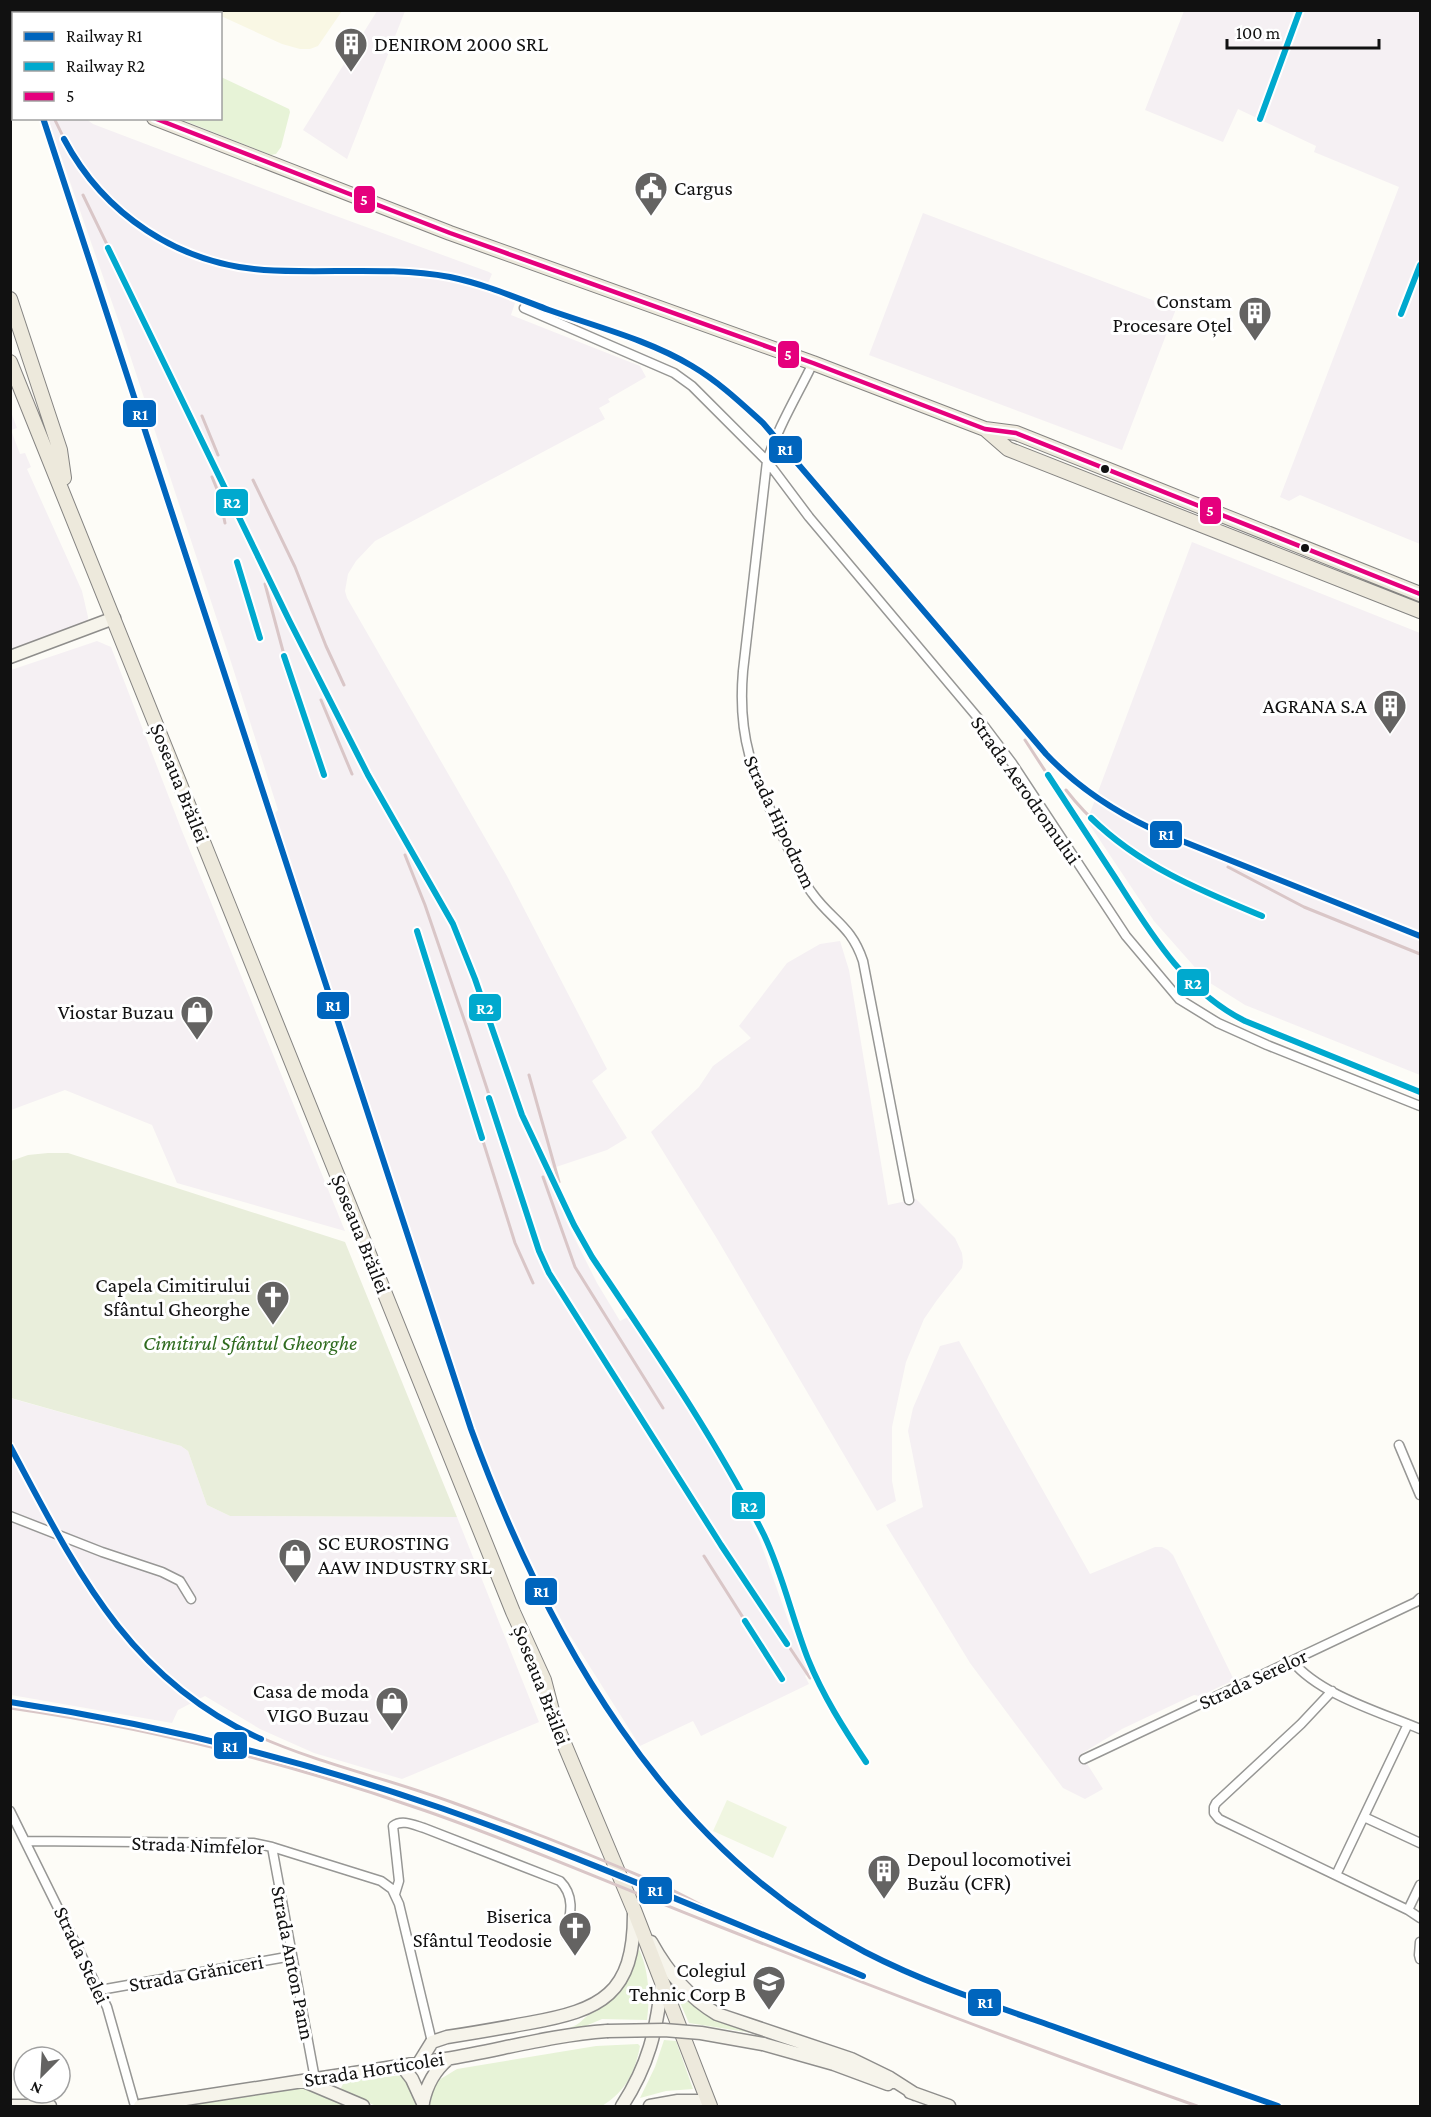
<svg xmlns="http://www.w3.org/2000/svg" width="1431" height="2117" font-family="'Crimson Pro',serif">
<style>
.industrial{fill:#f5f0f3}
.farmland{fill:#f9f7e4}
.green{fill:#e7f3d7}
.cemetery{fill:#e9eedb}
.pitch{fill:#f0f6e1}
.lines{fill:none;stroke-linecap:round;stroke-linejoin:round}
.minor-casing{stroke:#979795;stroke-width:11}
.secondary-casing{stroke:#8e8d8b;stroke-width:15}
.primary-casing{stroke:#858482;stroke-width:16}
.minor{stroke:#fffffe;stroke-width:8}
.secondary{stroke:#f6f4eb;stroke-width:12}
.primary{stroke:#ede9dc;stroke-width:14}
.rail{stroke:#d9c6c7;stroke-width:3}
.secondary-bridge-casing{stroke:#8e8d8b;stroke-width:15;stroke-linecap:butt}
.secondary-bridge{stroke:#f6f4eb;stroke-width:12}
.bus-1-casing{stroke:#fff;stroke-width:9}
.bus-1{stroke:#e5007d;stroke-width:4.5}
.rail-1-casing{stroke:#fff;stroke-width:10}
.rail-2-casing{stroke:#fff;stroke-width:10}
.rail-1{stroke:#0065bd;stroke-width:6}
.rail-2{stroke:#00a9ce;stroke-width:6}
.bus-dot{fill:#111;stroke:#fff;stroke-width:2}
.labels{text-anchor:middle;stroke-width:6;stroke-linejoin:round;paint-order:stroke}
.poi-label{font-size:21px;fill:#111;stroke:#fff;text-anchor:end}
.street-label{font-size:21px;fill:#111;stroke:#fff}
.park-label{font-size:21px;font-style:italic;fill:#2f6b1f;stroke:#fff}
.line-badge{stroke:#fff;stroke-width:2}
.badge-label{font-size:16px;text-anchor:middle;font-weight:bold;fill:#fff}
</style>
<rect width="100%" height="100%" fill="#fdfcf7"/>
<path class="industrial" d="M377 11H405L347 159 303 130Z
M1184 11H1420V544L1300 495 1289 501 1280 497 1399 187 1314 152 1316 146 1238 109 1223 142 1145 110Z
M48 119H86L93 124 306 205 489 272 492 274 485 290 515 303 511 315 640 366 646 377 608 399 610 402 599 408 605 419 375 541 356 561 348 574 345 591 347 598 507 876 607 1069 592 1081 627 1138 607 1150 544 1171 562 1207 564 1217 597 1283 620 1321 628 1317 709 1442 759 1538 789 1623 811 1672 805 1676 809 1684 701 1736 693 1721 640 1746 566 1629 527 1553 484 1455 457 1380 414 1240 274 814 278 810 231 662 122 331Z
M923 213 1176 309 1122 450 869 355Z
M11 412 17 428 11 430 20 454 25 453 31 467 27 469 82 591 88 617 87 630 10 662Z
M1192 542 1420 633V1075L1245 1005 1207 981 1154 921 1087 821Z
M97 641 111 647 182 831 345 1231 177 1183 152 1125 65 1090 11 1110V670Z
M840 941 849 970 888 1205 916 1199 955 1238 962 1253 963 1262 962 1268 937 1300 924 1319 906 1362 892 1427V1481L896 1501 877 1511 716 1237 651 1132 699 1087 713 1066 751 1038 739 1026 787 963 820 944Z
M959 1341 1090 1574 1155 1547H1162L1168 1550 1173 1555 1234 1680 1200 1696 1194 1695 1181 1701 1122 1729 1081 1754 1103 1789 1085 1799 1063 1788 970 1663 886 1525 923 1507 908 1431 913 1408 940 1346Z
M10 1398 181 1446 188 1451 207 1505 230 1516 457 1517 539 1722 402 1779 314 1753 260 1729 205 1696 178 1710 172 1723 11 1695Z"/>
<path class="farmland" d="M207 11 342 10V11L318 46 310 49H300L282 44 221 16 220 14Z"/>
<path class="green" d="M27 11H73L80 13H28Z
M221 77 289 109 290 112 281 147 276 154 271 155 180 119 220 118Z
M639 1949C649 1971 650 1996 647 2020L602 2019 574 2031 541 2033C552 2031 564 2031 574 2026 580 2024 583 2018 589 2015 615 1999 629 1977 639 1949Z
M676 1987 684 1993 778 2037 689 2023 675 1991Z
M664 2040 676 2041 693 2089 666 2091 640 2098 655 2067Z
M638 2044 640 2046C635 2073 625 2092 602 2106H429L428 2100 434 2083 457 2069 596 2046Z
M403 2075 414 2097 416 2106H376L347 2093 341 2088 343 2084 349 2081Z
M291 2082 363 2106H140Z"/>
<path class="cemetery" d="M48 1153H68L345 1242 457 1517 230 1516 207 1505 188 1451 181 1446 11 1398V1161L28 1155Z"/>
<path class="pitch" d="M727 1800 787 1827 773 1858 713 1831Z"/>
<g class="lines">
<g class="minor-casing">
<path id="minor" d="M524 308 674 373 692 386 767 461 809 517 978 718 1012 763 1126 936 1179 999 1218 1023 1267 1045 1420 1106
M813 363C797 396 778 427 767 461L743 671C737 741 754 775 783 837 792 856 799 876 812 893 832 921 851 925 863 961L909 1200
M1399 1445 1420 1495
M10 1516 102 1552 162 1572 180 1581 191 1599
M1292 1661C1320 1695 1380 1712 1420 1729
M1332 1691 1301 1724 1216 1803 1214 1807V1813L1219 1819 1408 1910 1420 1918
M1084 1759 1416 1602 1420 1598
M10 1811 107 2007 135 2106
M1364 1817 1420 1843
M26 1841 253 1843 272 1847 381 1881 392 1889 399 1904 432 2042
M272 1847 315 2079
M1336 1875 1408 1724
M395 1894 399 1881 393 1826C402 1819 414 1825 424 1828L560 1881C576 1897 570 1916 566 1936
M1408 1910 1420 1885
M1420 1942 1419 1955 1420 1959
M100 1990 292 1956"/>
</g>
<g class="secondary-casing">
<path id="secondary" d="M10 657 114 618
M651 1942C667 1971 688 1997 717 2014L851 2059 890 2078 915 2094
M763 2044 834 2064 888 2084
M419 2063 432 2042 447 2037C474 2033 502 2028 529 2023 602 2010 634 1994 634 1914
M402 2066 412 2079 423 2103
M304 2081 363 2106
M910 2092 949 2106
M423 2102C427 2084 434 2071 448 2059
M10 2106H50
M140 2106C242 2090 344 2075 446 2059 500 2050 552 2035 607 2031
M622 2106C649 2064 656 2032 662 1983
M650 2106 678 2101H708"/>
</g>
<g class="primary-casing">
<path id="primary" d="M10 60 14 61
M154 118 450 233 813 363 985 429 1016 433 1420 594
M10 299 60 450 64 478
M10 362 513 1612 544 1680 555 1722 634 1910 710 2106
M985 429 1008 449 1420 611"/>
</g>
<use href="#minor" class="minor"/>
<use href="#secondary" class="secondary"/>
<use href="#primary" class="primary"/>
<path class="rail" d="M10 18 14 27
M43 118 471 1429C546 1634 664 1848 865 1952 925 1983 989 2004 1052 2026 1127 2053 1203 2080 1278 2106
M54 118C94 206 167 263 264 270 326 274 388 266 450 277 483 283 517 298 549 310 596 327 649 340 692 366 718 382 741 403 763 423L1046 754C1077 787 1112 810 1152 829L1420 936
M1260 119 1300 10
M83 195 290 622 368 775 453 924 475 979 522 1115 574 1225 592 1257C653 1348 715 1438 764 1535 783 1575 792 1618 808 1659 823 1696 844 1729 866 1762
M202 416 218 455
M212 477 219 494 225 523
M253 480 295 567 326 646 344 685
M265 584 287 666
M321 700 352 774
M1025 740 1148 929C1174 966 1203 1000 1245 1021L1420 1092
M1066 790C1119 858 1185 884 1262 916
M405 855 425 905 468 1031 544 1262 721 1545 810 1678
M1228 867 1304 907 1420 954
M417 931 515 1243 533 1283
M529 1075 559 1182
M543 1177 575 1267 663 1408
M10 1446C50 1521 93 1610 155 1669 240 1750 348 1764 454 1803 523 1828 592 1855 659 1884 688 1897 716 1914 745 1928
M704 1556 782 1679
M10 1708C151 1728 292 1764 426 1811 521 1844 614 1885 708 1922 870 1986 1032 2048 1197 2106"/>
<g class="secondary-bridge-casing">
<path id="secondary-bridge" d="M607 2031 664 2030 701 2033 763 2044"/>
</g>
<use href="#secondary-bridge" class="secondary-bridge"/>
<g class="bus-1-casing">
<path id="bus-1" d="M154 118 450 233 813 363 985 429 1016 433 1420 594"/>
</g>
<use href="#bus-1" class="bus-1"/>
<g class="rail-1-casing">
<path id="rail-1" d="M43 118 471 1429C546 1634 664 1848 865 1952 925 1983 989 2004 1052 2026 1127 2053 1203 2080 1278 2106
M64 139C104 215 179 264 264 270 326 274 389 266 450 277 484 284 517 298 549 310 597 327 649 340 692 366 719 382 741 403 763 423L1046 754C1077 787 1112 810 1152 829L1420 936
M10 1446C75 1567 127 1679 261 1739
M10 1702C156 1724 302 1760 441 1808 584 1858 723 1919 863 1976"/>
</g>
<g class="rail-2-casing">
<path id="rail-2" d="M1260 119 1300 10
M108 248 290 622 368 775 453 924 475 979 522 1115 574 1225 592 1257C653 1348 715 1438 764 1535 783 1575 792 1618 808 1659 823 1696 844 1729 866 1762
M1401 314 1420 265
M237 562 260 638
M284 656 324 775
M1048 775C1070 809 1093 844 1116 879 1151 934 1185 991 1245 1021L1420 1092
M1091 818C1140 866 1199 890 1262 916
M417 931 482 1138
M489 1098 539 1251 549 1273 721 1545 787 1644
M745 1621 782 1679"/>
</g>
<use href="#rail-1" class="rail-1"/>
<use href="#rail-2" class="rail-2"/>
</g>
<defs>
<g id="building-pin" transform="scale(1.725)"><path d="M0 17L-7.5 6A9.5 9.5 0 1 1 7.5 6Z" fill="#646362" stroke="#fff"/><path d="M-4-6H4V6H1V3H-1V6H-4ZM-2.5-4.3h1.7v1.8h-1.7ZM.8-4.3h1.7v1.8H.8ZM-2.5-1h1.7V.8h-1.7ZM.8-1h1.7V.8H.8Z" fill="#fff"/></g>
<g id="civic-pin" transform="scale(1.725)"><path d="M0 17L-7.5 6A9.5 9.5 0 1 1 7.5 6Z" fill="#646362" stroke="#fff"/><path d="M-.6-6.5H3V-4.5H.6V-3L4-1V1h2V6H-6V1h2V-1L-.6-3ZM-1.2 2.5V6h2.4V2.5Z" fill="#fff"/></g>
<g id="shop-pin" transform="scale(1.725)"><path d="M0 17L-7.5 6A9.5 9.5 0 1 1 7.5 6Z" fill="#646362" stroke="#fff"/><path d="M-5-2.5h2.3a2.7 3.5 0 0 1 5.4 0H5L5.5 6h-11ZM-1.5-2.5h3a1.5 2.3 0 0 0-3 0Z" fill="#fff"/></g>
<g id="church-pin" transform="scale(1.725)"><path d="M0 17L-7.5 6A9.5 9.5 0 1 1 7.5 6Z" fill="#646362" stroke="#fff"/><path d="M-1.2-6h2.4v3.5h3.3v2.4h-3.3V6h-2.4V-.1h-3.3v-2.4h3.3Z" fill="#fff"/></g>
<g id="school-pin" transform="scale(1.725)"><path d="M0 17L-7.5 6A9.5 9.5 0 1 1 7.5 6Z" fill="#646362" stroke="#fff"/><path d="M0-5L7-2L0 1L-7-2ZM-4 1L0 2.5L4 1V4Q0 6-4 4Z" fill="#fff"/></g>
</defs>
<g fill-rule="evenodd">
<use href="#building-pin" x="351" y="44"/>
<use href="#civic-pin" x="651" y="188"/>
<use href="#building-pin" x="1255" y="313"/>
<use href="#building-pin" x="1390" y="706"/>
<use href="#shop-pin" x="197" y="1012"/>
<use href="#church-pin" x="273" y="1297"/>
<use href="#shop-pin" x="295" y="1555"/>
<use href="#shop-pin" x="392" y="1703"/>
<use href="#building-pin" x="884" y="1871"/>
<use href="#church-pin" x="575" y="1928"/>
<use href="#school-pin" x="769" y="1982"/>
</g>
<g class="bus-dot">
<circle cx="1105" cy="469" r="5"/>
<circle cx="1305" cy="548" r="5"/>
</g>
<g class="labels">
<g class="poi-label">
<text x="374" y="51" text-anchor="start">DENIROM 2000 SRL</text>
<text x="674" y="195" text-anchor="start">Cargus</text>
<text x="1232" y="308">Constam<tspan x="1232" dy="24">Procesare Oțel</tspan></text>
<text x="1367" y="713">AGRANA S.A</text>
<text x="174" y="1019">Viostar Buzau</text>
<text x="250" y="1292">Capela Cimitirului<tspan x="250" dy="24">Sfântul Gheorghe</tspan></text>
<text x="318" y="1550" text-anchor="start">SC EUROSTING<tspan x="318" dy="24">AAW INDUSTRY SRL</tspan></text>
<text x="369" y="1698">Casa de moda<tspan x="369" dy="24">VIGO Buzau</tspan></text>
<text x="907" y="1866" text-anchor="start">Depoul locomotivei<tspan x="907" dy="24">Buzău (CFR)</tspan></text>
<text x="552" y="1923">Biserica<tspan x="552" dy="24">Sfântul Teodosie</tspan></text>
<text x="746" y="1977">Colegiul<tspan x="746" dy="24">Tehnic Corp B</tspan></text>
</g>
<g class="street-label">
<text transform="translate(180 783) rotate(68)" y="7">Șoseaua Brăilei</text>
<text transform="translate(1026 790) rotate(55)" y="7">Strada Aerodromului</text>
<text transform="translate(780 822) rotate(65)" y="7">Strada Hipodrom</text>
<text transform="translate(361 1234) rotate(68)" y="7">Șoseaua Brăilei</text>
<text transform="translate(1253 1679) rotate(-25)" y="7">Strada Serelor</text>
<text transform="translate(542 1685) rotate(69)" y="7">Șoseaua Brăilei</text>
<text transform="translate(198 1845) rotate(2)" y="7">Strada Nimfelor</text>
<text transform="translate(82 1955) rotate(65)" y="7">Strada Stelei</text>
<text transform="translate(293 1963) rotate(79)" y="7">Strada Anton Pann</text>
<text transform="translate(196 1973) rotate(-10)" y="7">Strada Grăniceri</text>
<text transform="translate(374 2069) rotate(-9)" y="7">Strada Horticolei</text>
</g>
<g class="park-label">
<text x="250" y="1350">Cimitirul Sfântul Gheorghe</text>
</g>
</g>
<g class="line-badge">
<rect x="353" y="185" width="23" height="29" rx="6" fill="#e5007d"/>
<rect x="777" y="340" width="23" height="29" rx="6" fill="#e5007d"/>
<rect x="122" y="399" width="35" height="29" rx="6" fill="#0065bd"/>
<rect x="768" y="435" width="35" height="29" rx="6" fill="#0065bd"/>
<rect x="215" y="488" width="34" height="29" rx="6" fill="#00a9ce"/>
<rect x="1199" y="496" width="23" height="29" rx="6" fill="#e5007d"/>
<rect x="1149" y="820" width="34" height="29" rx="6" fill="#0065bd"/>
<rect x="1176" y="968" width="34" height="29" rx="6" fill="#00a9ce"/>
<rect x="316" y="991" width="34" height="29" rx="6" fill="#0065bd"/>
<rect x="468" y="993" width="34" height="29" rx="6" fill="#00a9ce"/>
<rect x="731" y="1491" width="35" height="29" rx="6" fill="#00a9ce"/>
<rect x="524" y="1577" width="34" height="29" rx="6" fill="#0065bd"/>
<rect x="213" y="1731" width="35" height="29" rx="6" fill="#0065bd"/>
<rect x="638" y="1876" width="35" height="29" rx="6" fill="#0065bd"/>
<rect x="967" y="1988" width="35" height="29" rx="6" fill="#0065bd"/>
</g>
<g class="badge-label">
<text x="364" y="205">5</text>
<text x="788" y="360">5</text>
<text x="140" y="420">R1</text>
<text x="785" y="455">R1</text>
<text x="232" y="508">R2</text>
<text x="1210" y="516">5</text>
<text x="1166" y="840">R1</text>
<text x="1193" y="989">R2</text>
<text x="333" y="1011">R1</text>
<text x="485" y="1014">R2</text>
<text x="749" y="1512">R2</text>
<text x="541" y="1597">R1</text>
<text x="230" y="1752">R1</text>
<text x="655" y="1896">R1</text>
<text x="985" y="2008">R1</text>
</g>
<rect width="1431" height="2117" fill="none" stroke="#111111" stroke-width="24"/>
<rect x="12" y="12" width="210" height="108" fill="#ffffff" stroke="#a0a0a0" stroke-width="1.5"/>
<rect x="24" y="32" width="30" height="9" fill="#0065bd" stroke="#a0a0a0" stroke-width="1.5"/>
<text x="66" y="42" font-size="18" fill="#111111">Railway R1</text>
<rect x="24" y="62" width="30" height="9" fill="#00a9ce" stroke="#a0a0a0" stroke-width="1.5"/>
<text x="66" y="72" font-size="18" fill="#111111">Railway R2</text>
<rect x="24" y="92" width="30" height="9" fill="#e5007d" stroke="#a0a0a0" stroke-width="1.5"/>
<text x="66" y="102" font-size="18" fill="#111111">5</text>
<g transform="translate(42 2075) rotate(204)"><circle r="28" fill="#ffffff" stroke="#a0a0a0" stroke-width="1.5"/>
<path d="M0-4.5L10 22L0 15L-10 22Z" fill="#646362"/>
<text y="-9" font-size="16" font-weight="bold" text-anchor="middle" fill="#111111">N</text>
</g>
<path d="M1227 39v9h152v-9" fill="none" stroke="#111111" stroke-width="3"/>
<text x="1236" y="39" font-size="18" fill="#111111" stroke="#ffffff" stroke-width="4.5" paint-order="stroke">100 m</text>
</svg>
